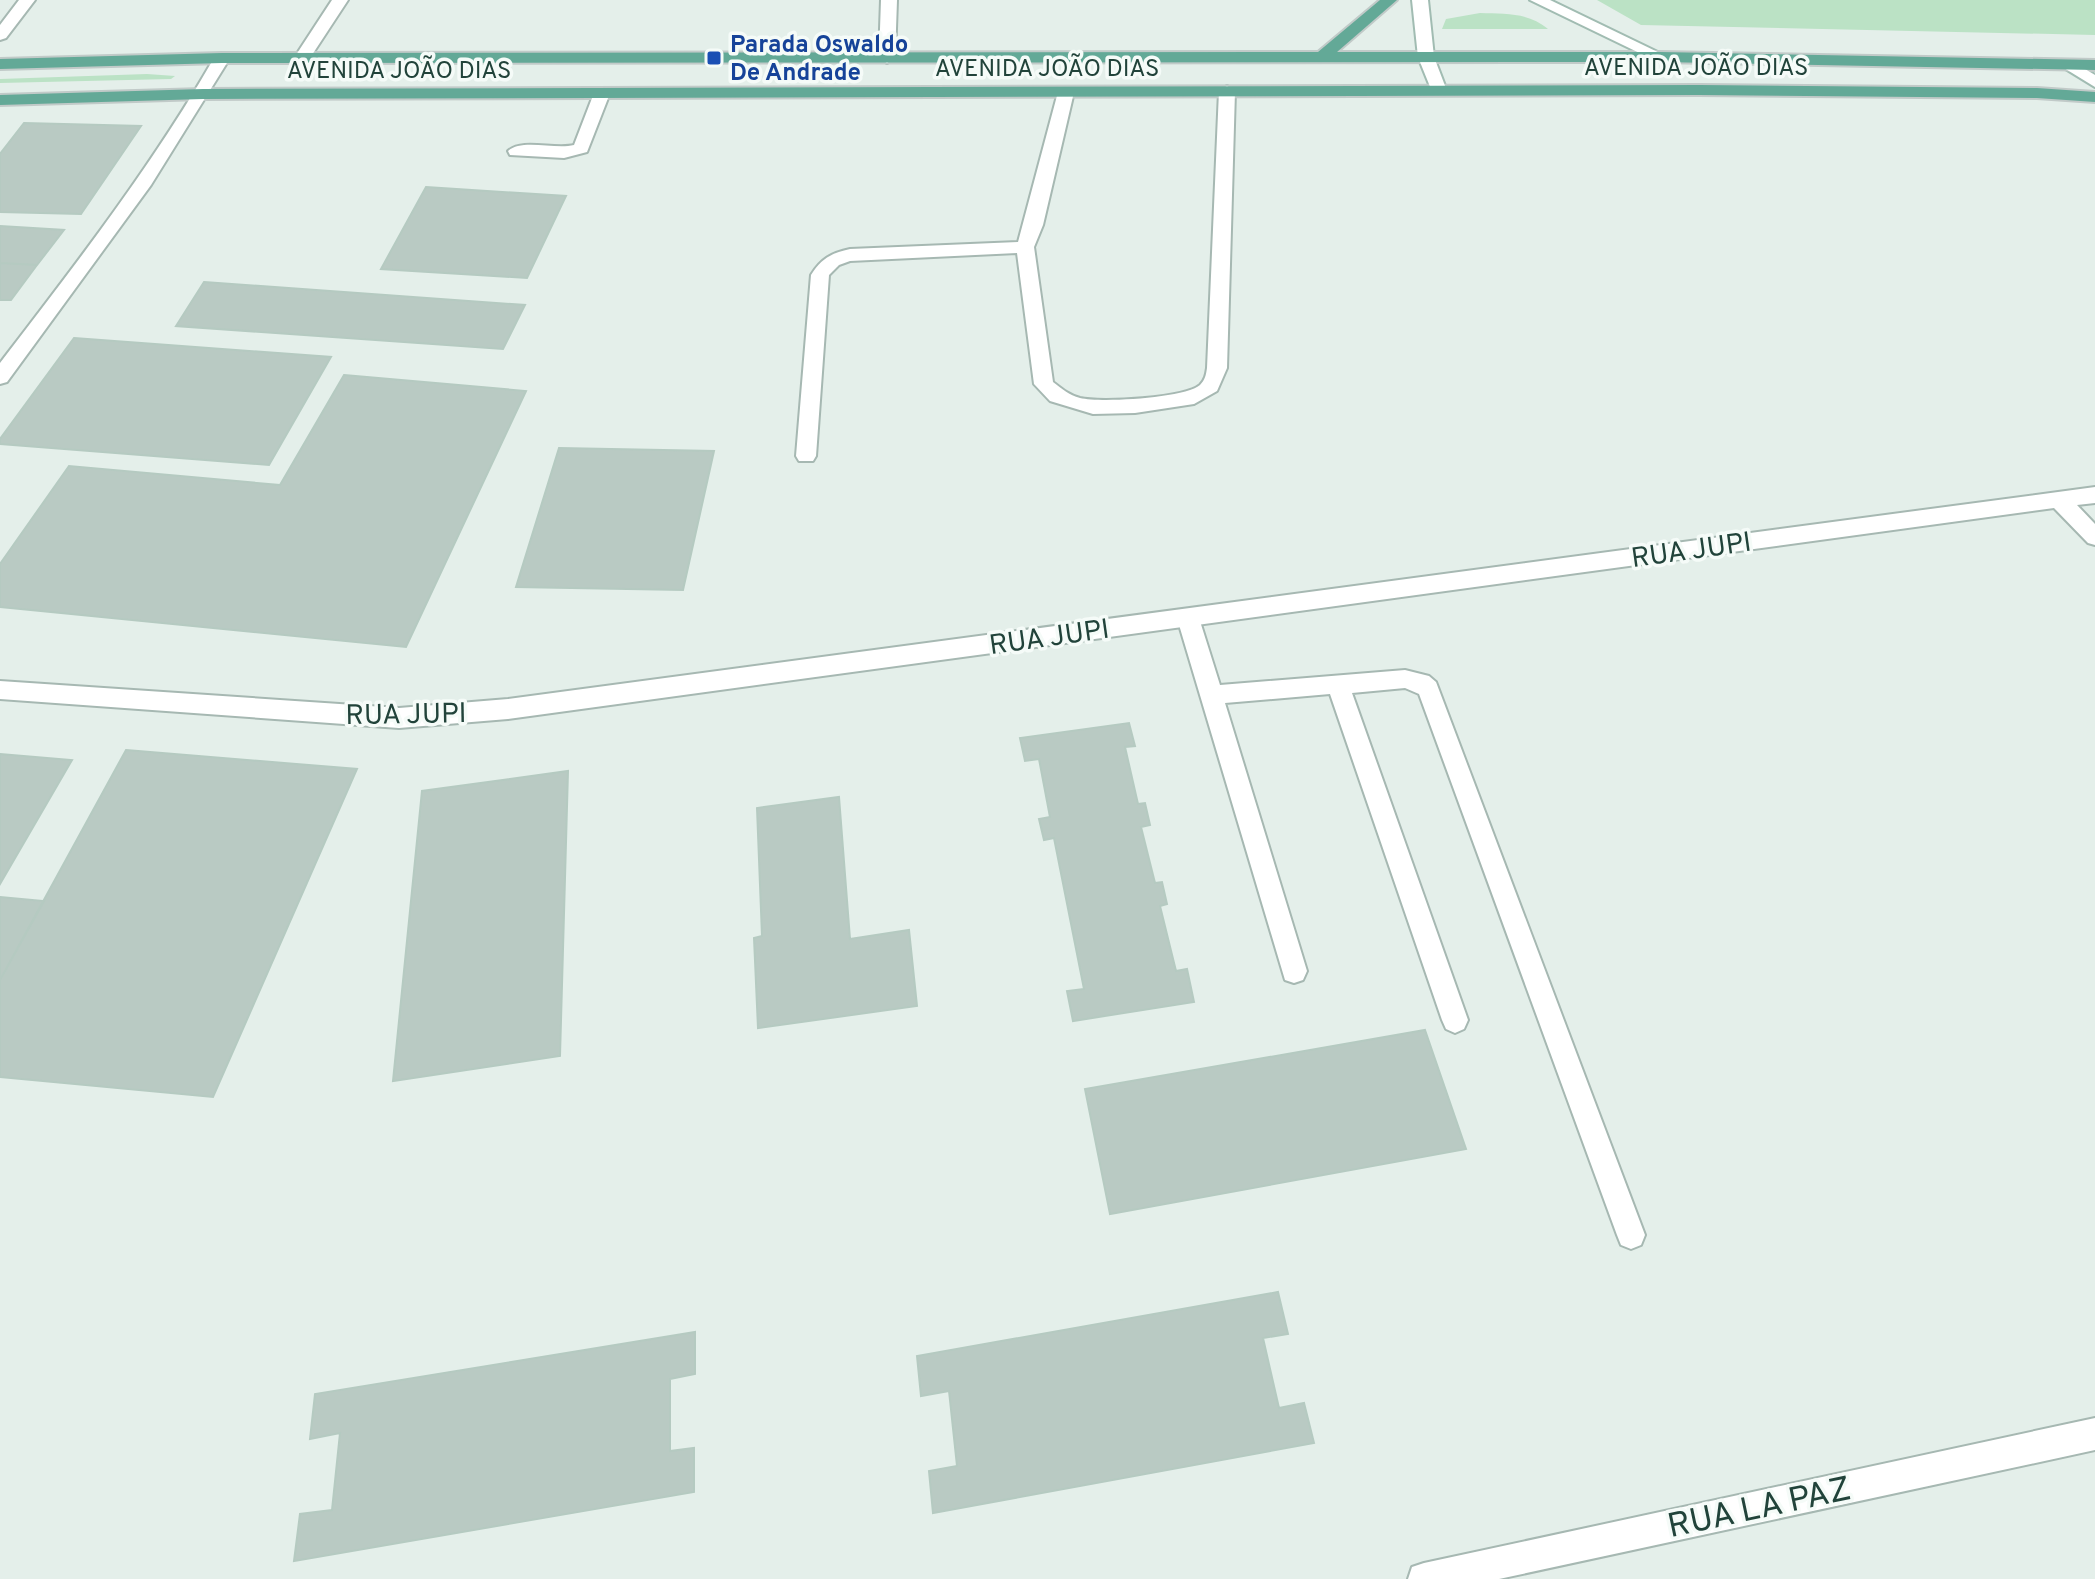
<svg xmlns="http://www.w3.org/2000/svg" width="2095" height="1579" font-family="Overpass,sans-serif">
<style>
.green{fill:#bbe2c5}
.building{fill:#b9cac3;stroke:#b5cac1;stroke-width:2}
.lines{fill:none;stroke-linecap:round;stroke-linejoin:round}
.lane-casing{stroke:#a6b8b2;stroke-width:4}
.street-casing{stroke:#a6b8b2;stroke-width:4}
.secondary-casing{stroke:#a1bcb2;stroke-width:4}
.primary-casing{stroke:#c1cac8;stroke-width:4}
.lane{fill:#fff;fill-rule:evenodd}
.street{fill:#fff;fill-rule:evenodd}
.secondary{fill:#fff;fill-rule:evenodd}
.primary{fill:#63a997;fill-rule:evenodd}
.transit-dot{fill:#1a4fb4;stroke:#f5fbf8;stroke-width:3}
.labels{text-anchor:middle;stroke-width:7;stroke-linejoin:round;paint-order:stroke}
.far-transit-label{font-size:24px;font-weight:bold;fill:#164399;stroke:#f5fbf8;text-anchor:start}
.far-street-label{font-size:24px;fill:#21433a;stroke:#f5fbf8}
.street-label{font-size:28px;fill:#21433a;stroke:#f5fbf8}
.near-street-label{font-size:34px;fill:#21433a;stroke:#f5fbf8}
</style>
<rect width="100%" height="100%" fill="#e4efea"/>
<path class="green" d="M1597 0H2095V35L1641 25Z
M1480 13C1505 14 1528 12 1548 29H1442L1446 19Z
M147 74 175 76 171 79 0 83V79Z"/>
<path class="building" d="M24 123 141 126 81 214 0 212V154Z
M426 187 566 196 527 278 381 269Z
M0 226 64 230 37 265 0 263Z
M0 263 37 265 11 300H0Z
M204 282 525 305 503 349 176 326Z
M74 338 331 357 269 465 0 444V439Z
M344 375 526 391 406 647 0 607V564L69 466 280 485Z
M559 448 714 451 683 590 516 587Z
M1129 723 1135 746 1125 747 1138 804 1145 803 1150 825 1141 827 1155 883 1162 882 1167 904 1160 906 1176 971 1187 969 1194 1002 1073 1021 1067 991 1084 989 1054 838 1044 840 1039 819 1050 817 1039 759 1025 761 1020 738Z
M126 750 357 769 213 1097 0 1077V980Z
M0 754 72 760 0 884Z
M568 771 560 1056 393 1081 422 791Z
M839 797 850 939 909 930 917 1006 758 1028 754 938 762 936 757 808Z
M0 897 44 901 0 980Z
M1425 1030 1466 1149 1110 1214 1085 1089Z
M1278 1292 1288 1334 1263 1338 1279 1408 1304 1403 1314 1443 933 1513 929 1471 957 1466 949 1391 921 1396 917 1356Z
M695 1332V1374L670 1379V1451L694 1448V1492L294 1561 300 1514 332 1510 340 1433 310 1439 315 1394Z"/>
<g class="lines">
<g class="lane-casing">
<path id="lane" d="M1227 86 1235 91 1227 368 1217 391 1194 404 1135 413 1093 414 1050 401 1034 384 1017 253 850 261 839 265 829 275 816 456 813 461H799L796 456 811 275C821 259 831 253 850 249L1018 242 1058 92 1066 87 1074 92 1043 225 1034 247 1053 382C1062 389 1069 395 1080 398 1101 403 1185 398 1200 385 1205 380 1206 375 1207 368L1219 91Z
M602 88 610 93 587 152 564 158 510 155 508 151C522 138 555 150 574 145L594 93Z
M1188 609 1196 612 1199 618 1220 685 1405 670 1429 676 1436 682 1645 1235 1641 1245 1631 1249 1621 1245 1617 1235 1419 694 1405 688 1352 693 1468 1020 1464 1029 1455 1033 1446 1029 1442 1020 1330 694 1225 703 1307 971 1303 980 1294 983 1285 980 1177 618 1180 612Z"/>
</g>
<g class="street-casing">
<path id="street" d="M19 0H35L6 38 0 40V25Z
M332 0H348L308 61H296L294 58Z
M881 0H897L895 58 887 63 879 58Z
M222 53 230 58 151 185 7 382 0 384V363C76 264 152 166 214 58Z
M2095 487V503L2077 505 2095 524V545L2088 543 2054 508 508 719 399 728 0 699V681L399 708 508 699Z
M2095 1418V1450L1499 1579H1408L1412 1567 1424 1563Z"/>
</g>
<g class="secondary-casing">
<path id="secondary" d="M1412 0H1428L1434 57 1447 91 1445 94H1433L1418 57Z
M1530 0H1550L1668 57 1660 62 1654 60Z
M2070 60 2095 75V87L2064 68 2062 65Z"/>
</g>
<g class="primary-casing">
<path id="primary" d="M1380 0H1397L1337 52H1660L2095 60V70L1660 62 222 63 0 69V59L222 53 1318 52Z
M1699 85 2037 88 2095 92V102L2037 98 1699 95 203 99 0 105V95L203 89Z"/>
</g>
<use href="#lane" class="lane"/>
<use href="#street" class="street"/>
<use href="#secondary" class="secondary"/>
<use href="#primary" class="primary"/>
</g>
<rect class="transit-dot" x="706" y="50" width="16" height="16" rx="4"/>
<g class="labels">
<g class="far-transit-label">
<text x="730" y="52">Parada Oswaldo<tspan x="730" dy="28">De Andrade</tspan></text>
</g>
<g class="far-street-label">
<text x="1696" y="75">AVENIDA JOÃO DIAS</text>
<text x="1047" y="76">AVENIDA JOÃO DIAS</text>
<text x="399" y="78">AVENIDA JOÃO DIAS</text>
</g>
<g class="street-label">
<text transform="translate(1691 549) rotate(-8)" y="10">RUA JUPI</text>
<text transform="translate(1049 636) rotate(-8)" y="10">RUA JUPI</text>
<text transform="translate(406 713) rotate(-1)" y="10">RUA JUPI</text>
</g>
<g class="near-street-label">
<text transform="translate(1759 1506) rotate(-12)" y="12">RUA LA PAZ</text>
</g>
</g>
</svg>
